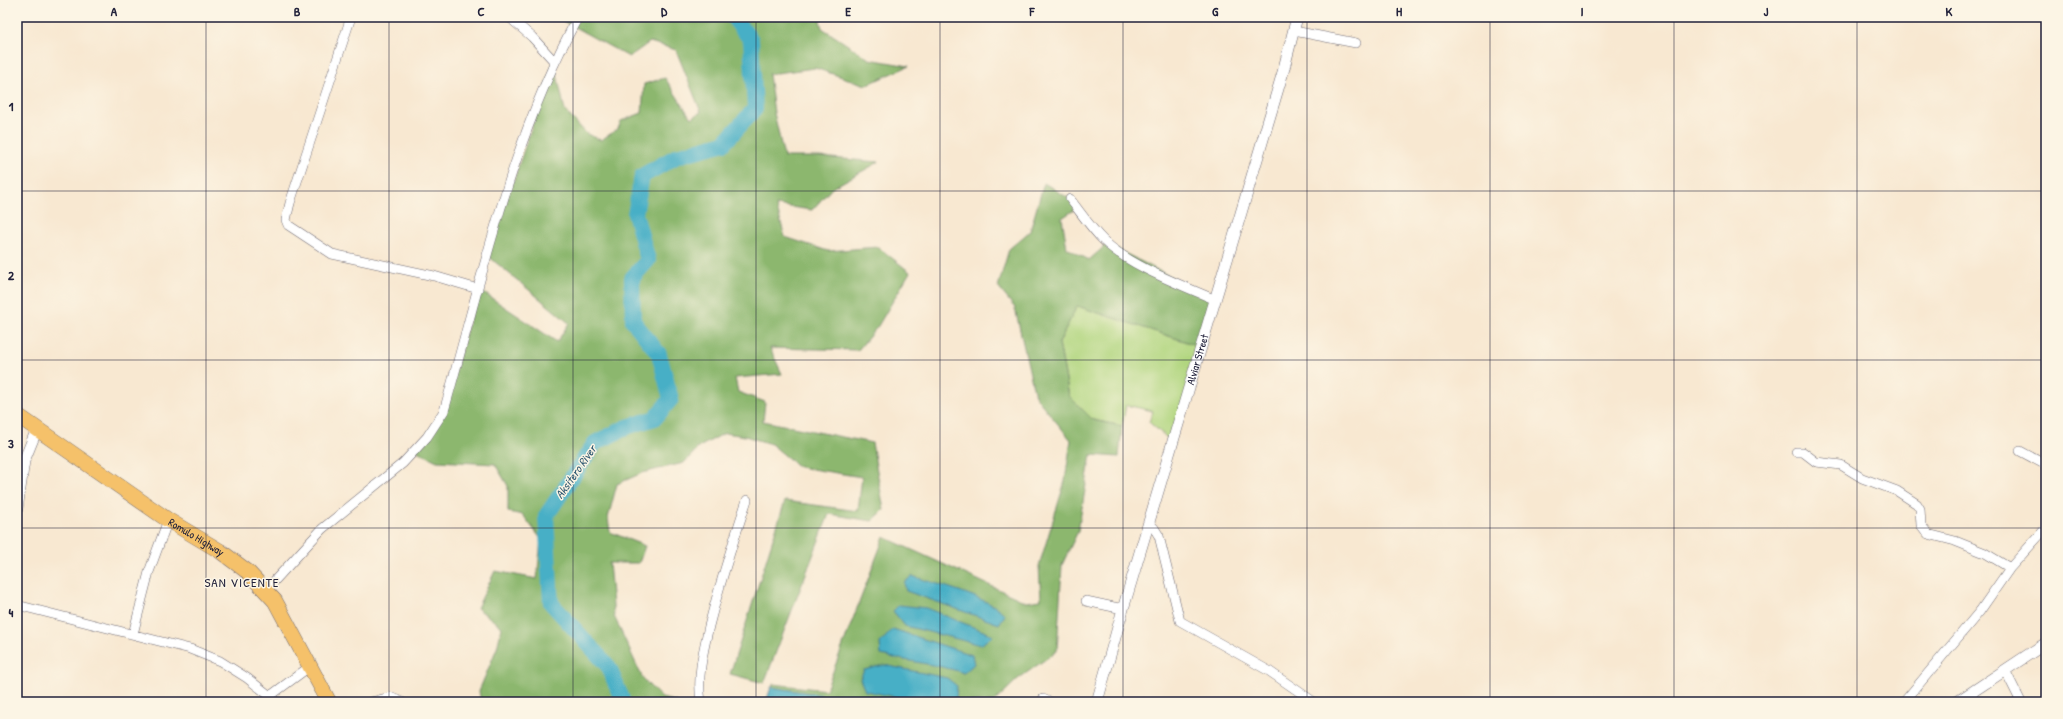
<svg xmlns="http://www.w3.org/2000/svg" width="2063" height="719" font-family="'Patrick Hand',sans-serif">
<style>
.green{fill:#b1d67f;stroke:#6a7c5d}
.forest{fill:#8cb76e;stroke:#576c54}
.water{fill:#47afc6;stroke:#346880}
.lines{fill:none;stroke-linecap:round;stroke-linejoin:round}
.river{stroke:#47afc6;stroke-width:16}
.minor-casing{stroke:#6d6770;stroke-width:10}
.tertiary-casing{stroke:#6d6770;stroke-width:12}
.trunk-casing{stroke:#6d6770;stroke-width:16}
.minor{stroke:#fff;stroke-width:9}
.tertiary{stroke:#fff;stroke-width:11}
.trunk{stroke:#f5c16b;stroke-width:15}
.grid{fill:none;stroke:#22223b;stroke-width:1;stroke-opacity:0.55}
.labels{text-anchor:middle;stroke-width:3;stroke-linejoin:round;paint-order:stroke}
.street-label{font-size:11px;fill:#22223b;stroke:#fcf5e5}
.water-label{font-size:12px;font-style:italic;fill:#315a73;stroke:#fcf5e5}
.quarter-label{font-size:13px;letter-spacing:1px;fill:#22223b;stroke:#fcf5e5}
.neatline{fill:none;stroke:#22223b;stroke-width:1.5}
.grid-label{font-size:13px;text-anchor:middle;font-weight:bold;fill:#22223b}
</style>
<rect width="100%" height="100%" fill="#fcf5e5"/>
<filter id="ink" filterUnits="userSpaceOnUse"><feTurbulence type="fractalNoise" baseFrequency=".025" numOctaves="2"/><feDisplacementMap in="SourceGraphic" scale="8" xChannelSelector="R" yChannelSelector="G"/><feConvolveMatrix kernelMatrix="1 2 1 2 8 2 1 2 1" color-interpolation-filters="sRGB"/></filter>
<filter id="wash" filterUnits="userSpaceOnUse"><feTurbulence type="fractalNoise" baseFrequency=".012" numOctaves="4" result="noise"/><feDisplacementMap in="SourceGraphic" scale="16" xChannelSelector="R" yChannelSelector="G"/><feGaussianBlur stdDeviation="0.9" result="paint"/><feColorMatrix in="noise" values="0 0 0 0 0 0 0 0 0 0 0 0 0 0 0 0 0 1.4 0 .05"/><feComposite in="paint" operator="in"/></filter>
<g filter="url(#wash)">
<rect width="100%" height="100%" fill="#f8e8d1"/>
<path class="green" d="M1076 305 1114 317 1202 347 1173 443 1149 422 1153 411 1126 405 1122 426 1093 420 1069 396 1059 343Z"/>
<path class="forest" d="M556 17H819L822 28 869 59 909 66 866 85 815 68 769 74 774 113 784 157H819L879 162 832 188 812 210 776 205 785 237 828 251 878 247 910 272 878 326 858 350 770 348 782 374 735 378 738 392 765 402 763 421 872 443 884 510 872 521 829 514 764 683 730 674 785 501 858 511 862 477 799 467 771 444 745 436 725 433 699 447 684 463 642 473 617 484 608 518 610 532 645 546 639 563H609L614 616 643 679 662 698 677 702H481L479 691 497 648 502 627 477 608 495 571 537 579 541 539 523 515 508 512V486L495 464 437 461 415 450 444 411 478 289 557 342 569 323 488 256 554 61 565 111 587 134 601 140 618 129 621 121 642 113 644 84 665 78 691 118 701 112 676 50 650 42 629 57Z
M1044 183 1070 199 1077 208 1062 218 1067 248 1089 260 1107 244 1216 300 1202 347 1077 306 1059 343 1069 396 1093 420 1122 426 1119 457 1091 455 1078 531 1062 565 1057 651 1018 679 994 702H770L773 684 826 690 884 537 1026 602 1041 600 1039 566 1065 481 1071 440 1035 396 1015 308 998 287 1009 249 1030 231Z"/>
<path class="water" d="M912 576C933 583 994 599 1005 615L999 624 906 591 904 583Z
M899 605 926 608 993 635 981 645 905 626 893 611Z
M893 629 972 655 974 664 964 673C937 664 909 662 881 655L880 643Z
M884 665 947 678 957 686 956 698C934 708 890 695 865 691L860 679 864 670Z
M771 687 822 695 819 702H770L767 699Z"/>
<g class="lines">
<path class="river" d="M623 702 609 667 551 603 546 516 595 443 627 427 655 418 671 399 659 354 633 321 632 278 648 260 635 214 642 176 677 156 724 143 755 109 751 40 733 17"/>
</g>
</g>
<g filter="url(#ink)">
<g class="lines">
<g class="minor-casing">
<path id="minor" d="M351 17 290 203 286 220 288 225 332 254 434 276 478 289
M509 17 532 37 554 61
M1294 31 1356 43
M1070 199C1081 213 1091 228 1103 240 1129 266 1182 285 1216 300
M2020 451 2046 465
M1796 452H1803L1816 462 1841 465 1862 478 1897 491 1917 504 1920 509 1921 525 1928 534 1955 541 1985 553 2010 568
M1149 523 1154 528 1159 536 1180 621 1269 671 1314 702
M266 590 322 529 403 463 427 437 444 411C482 279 511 138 578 17
M1086 601 1123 609
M17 605 190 649 220 661 247 678 270 696V702
M133 634 149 572 168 520
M2005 670 2021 702
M270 696 309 667
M1043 699 1050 702
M371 702 390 697 402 702
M701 702C697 676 703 652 709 626 720 583 733 542 747 500
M1904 702 1980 611 2010 568 2046 528"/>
</g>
<g class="tertiary-casing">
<g id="tertiary">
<path d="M17 509 24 461 37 429"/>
<path id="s1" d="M1097 702 1123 609 1283 72 1297 17"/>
<path d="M1957 702 2046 643"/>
</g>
</g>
<g class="trunk-casing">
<g id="trunk">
<path id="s2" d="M17 415 168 520 220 551 248 572 275 601 329 702"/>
</g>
</g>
<use href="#minor" class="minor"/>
<use href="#tertiary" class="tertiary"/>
<use href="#trunk" class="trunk"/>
</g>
</g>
<path class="grid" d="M206 17V702M389 17V702M573 17V702M756 17V702M940 17V702M1123 17V702M1307 17V702M1490 17V702M1674 17V702M1857 17V702M17 191H2046M17 360H2046M17 528H2046"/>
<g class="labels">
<g class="street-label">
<text dy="4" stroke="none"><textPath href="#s1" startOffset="357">Alviar Street</textPath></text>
<text dy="4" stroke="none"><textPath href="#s2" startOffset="217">Romulo Highway</textPath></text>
</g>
<g class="water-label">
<text transform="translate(576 472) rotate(-55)" y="4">Aksitero River</text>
</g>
<g class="quarter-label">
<text x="242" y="587">SAN VICENTE</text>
</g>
</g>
<rect width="2063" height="719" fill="none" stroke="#fcf5e5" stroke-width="44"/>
<rect x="22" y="22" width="2019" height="675" class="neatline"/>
<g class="grid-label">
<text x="114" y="16">A</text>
<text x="297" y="16">B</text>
<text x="481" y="16">C</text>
<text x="664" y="16">D</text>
<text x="848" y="16">E</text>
<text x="1032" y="16">F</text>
<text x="1215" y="16">G</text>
<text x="1399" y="16">H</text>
<text x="1582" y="16">I</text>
<text x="1766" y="16">J</text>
<text x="1949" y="16">K</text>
<text x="11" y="111">1</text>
<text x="11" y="280">2</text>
<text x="11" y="448">3</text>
<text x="11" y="617">4</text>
</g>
</svg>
